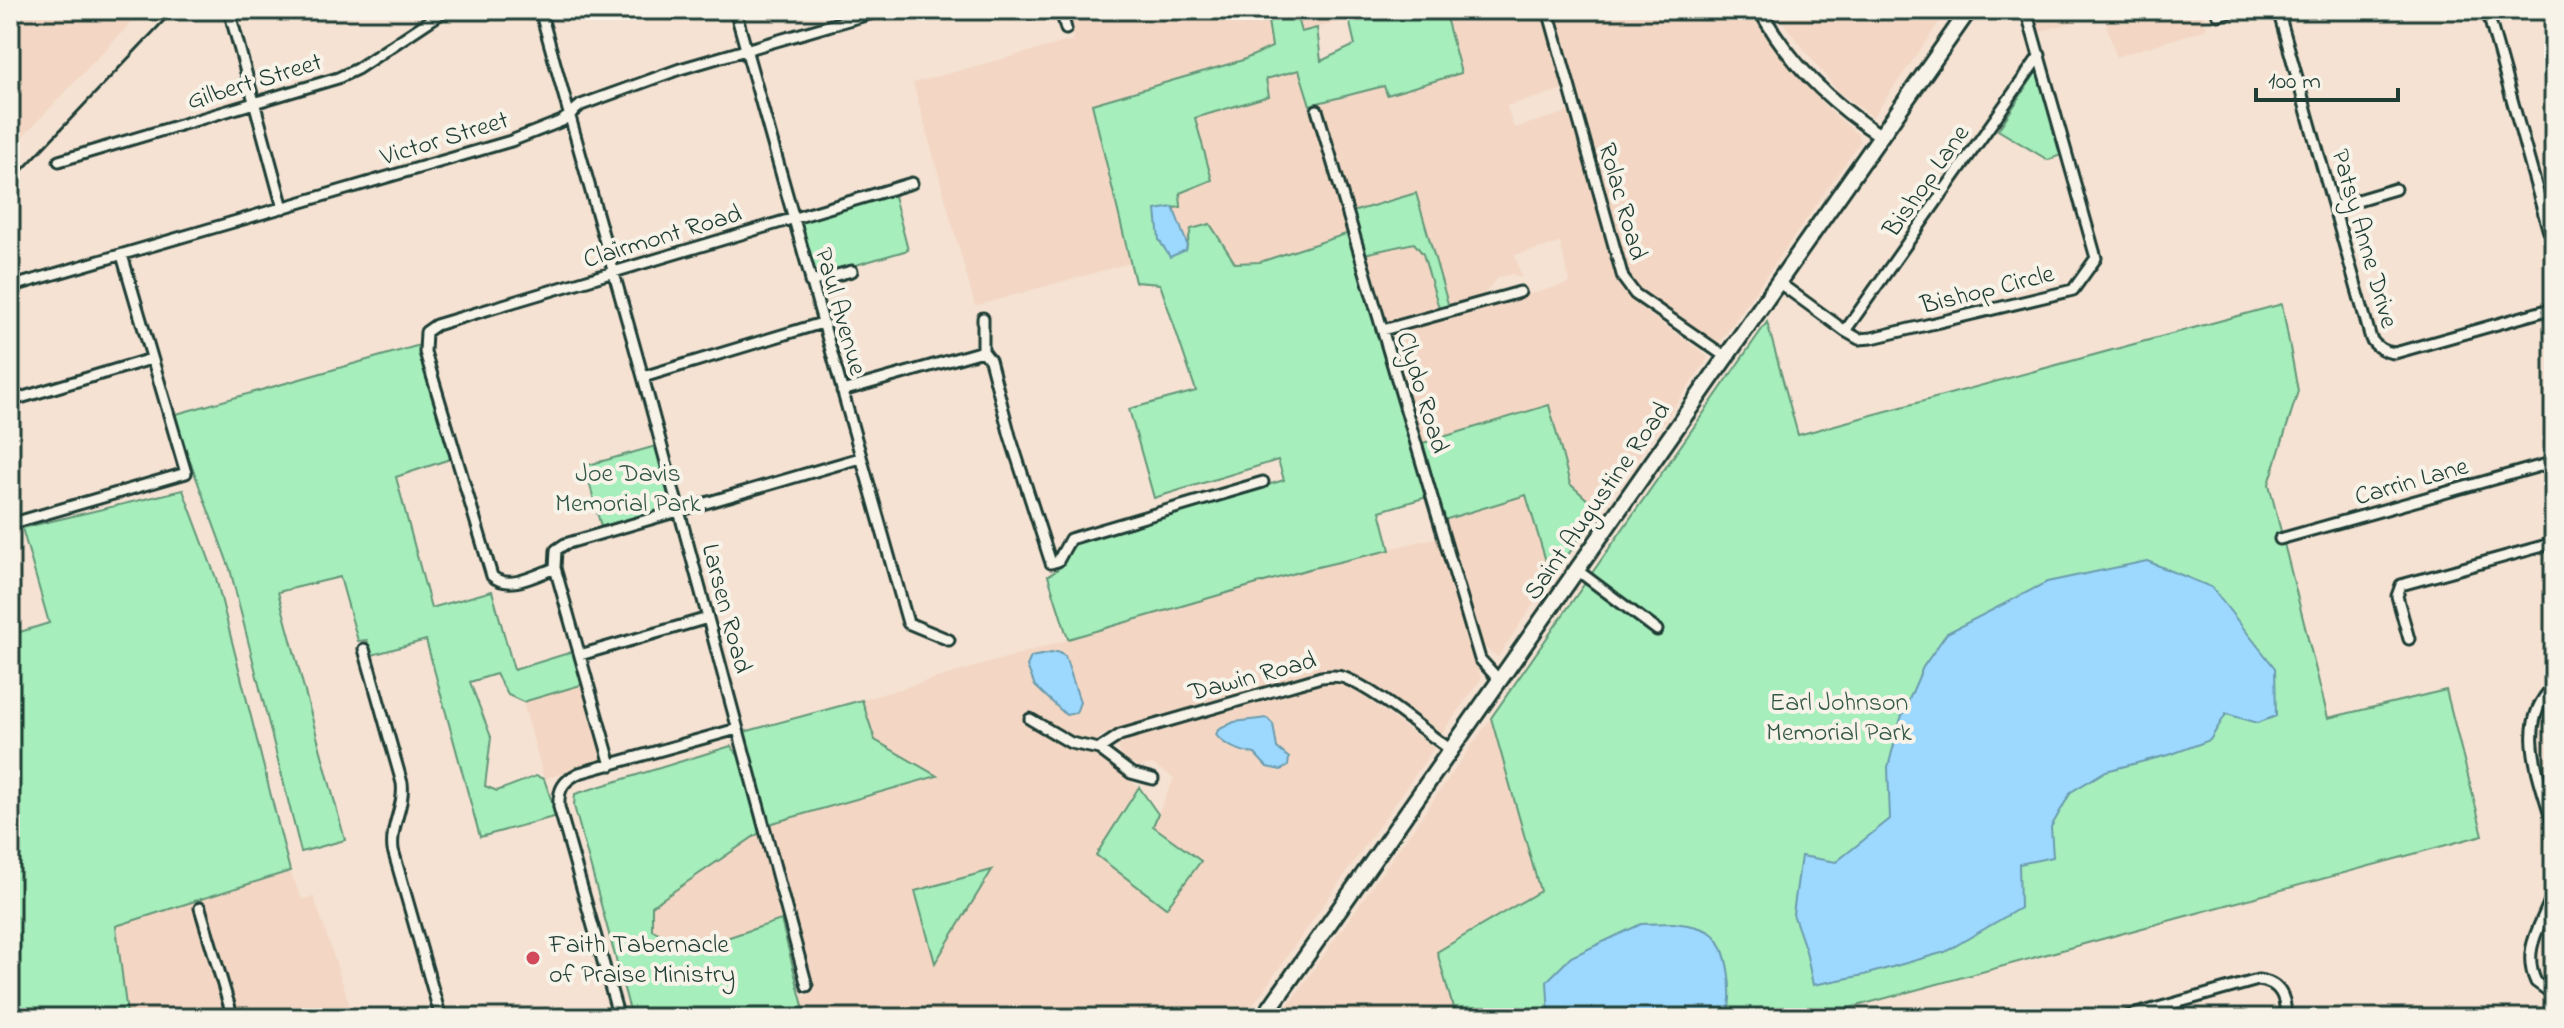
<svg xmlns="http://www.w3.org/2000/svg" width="2564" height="1028" font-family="'Indie Flower',sans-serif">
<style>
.built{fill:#f3d7c4;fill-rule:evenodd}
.green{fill:#a6eebb;stroke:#629678;stroke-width:2}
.water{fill:#9dd9fe;stroke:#6b9bad;stroke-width:2}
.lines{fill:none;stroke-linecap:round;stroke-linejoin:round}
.minor-casing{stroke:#1f3d34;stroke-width:15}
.tertiary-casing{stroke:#1f3d34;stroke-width:17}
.secondary-casing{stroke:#1f3d34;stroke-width:20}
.minor{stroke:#f7f3e8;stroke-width:9}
.tertiary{stroke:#f7f3e8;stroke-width:11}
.secondary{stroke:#f7f3e8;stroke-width:14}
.rail{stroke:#1f3d34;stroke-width:3}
.poi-dot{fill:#d1495b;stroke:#f7f3e8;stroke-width:3}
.labels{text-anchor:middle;stroke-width:8;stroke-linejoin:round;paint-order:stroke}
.street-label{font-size:26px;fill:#1f3d34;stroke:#f7f3e8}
.park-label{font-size:26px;fill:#335848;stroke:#f7f3e8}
.poi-label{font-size:26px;fill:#1f3d34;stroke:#f7f3e8;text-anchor:start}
</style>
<rect width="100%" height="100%" fill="#f5e2d3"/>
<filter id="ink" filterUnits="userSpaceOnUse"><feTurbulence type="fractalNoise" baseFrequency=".0125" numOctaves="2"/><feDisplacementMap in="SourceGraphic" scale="16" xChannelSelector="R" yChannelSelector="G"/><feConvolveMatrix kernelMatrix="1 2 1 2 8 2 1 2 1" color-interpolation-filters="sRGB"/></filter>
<g filter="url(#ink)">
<path class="built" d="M10 10H143L10 150Z
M1065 10H1228L1229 14H1267L1272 47 1243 60 1093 104 1130 263 975 306 913 83 1073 40Z
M1295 10H1362L1363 15 1301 32Z
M1444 10H1544L1565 89 1507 106 1514 128 1571 111 1619 285 1634 303 1706 355 1708 359 1600 511 1570 484 1548 406 1423 443 1392 343 1394 332 1570 283 1560 243 1515 255 1522 278 1512 274 1499 277 1482 296 1449 307 1416 194 1352 212 1318 104 1385 86 1387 95 1455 50Z
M1553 10H1753L1786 58 1824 105 1858 135 1861 141 1720 342 1697 332 1648 299 1631 282 1615 237Z
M1773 10H1948L1873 117 1837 91Z
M2014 10H2202L2207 29 2116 57 2103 13 2030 35Z
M1299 70 1349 233 1260 262 1235 263 1191 229 1187 244 1173 207 1181 206 1180 193 1212 179 1194 118 1269 96 1266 79Z
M1414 242 1423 254 1439 308 1388 323 1383 316 1364 254Z
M1526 495 1551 578 1498 657 1482 646 1444 520Z
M1437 537 1481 679 1440 736 1352 675 1337 668 1100 736 1097 755 1139 787 1097 855 1153 825 1174 778 1152 764 1138 767 1121 757 1118 746 1121 740 1315 684 1344 682 1434 748 1244 1018H806L800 997 815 992 769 824 936 777 875 740 862 700 1309 569ZM1248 720 1273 724 1277 748 1267 767 1255 754 1245 753 1218 730Z
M584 684 603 755 600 761 594 764 544 779 523 702Z
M1491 718 1540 891 1437 952 1456 1018H1279Z
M759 833 781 920 693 949 652 931V906Z
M290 871 302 899 314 897 354 1018H239L204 903 197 907 230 1018H113L127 1013 116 926Z"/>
<path class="green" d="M1228 10H1295L1301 32 1317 28 1321 61 1355 45 1349 19 1363 15 1362 10H1444L1461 73 1387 95 1384 86 1310 105 1299 70 1266 79 1269 96 1195 118 1212 180 1180 193 1181 207 1156 210 1186 250 1191 229 1210 224 1235 263 1260 262 1349 233 1407 420 1427 497 1380 511 1390 550 1309 569 1068 639 1048 576C1065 567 1063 557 1076 544L1284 480 1278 460 1154 498 1129 409 1196 391 1160 284 1135 282 1092 104 1243 60 1272 47 1267 14 1251 19 1229 14Z
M2037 71 2061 155 2048 160 1998 130Z
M893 192 908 250 814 277 798 226 800 220Z
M1416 193 1449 307 1439 308 1423 254 1414 243 1364 254 1352 212Z
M2282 304 2298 391 2269 484 2328 718 2446 690 2483 835 1813 1018H1456L1437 952 1540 891 1491 718 1767 322 1798 435Z
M420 345 453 458 396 477 431 608 492 591 514 670 575 651 584 684 523 702 508 695 496 674 470 682 491 737 485 786 497 791 536 776 544 779 557 816 480 837 426 640 372 655 367 640 358 641 340 577 278 592 345 840 301 852 230 569 173 415Z
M1549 405 1570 484 1600 511 1551 578 1526 495 1444 520 1423 443Z
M656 446 671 507 601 527 585 466Z
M183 490 216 578 290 871 116 926 127 1014 112 1018H10V635L49 623 22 528Z
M862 700 875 740 937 776 769 824 744 732Z
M731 746 740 758 759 833 652 906V930L693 949 781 920 806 1018H632L574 806 575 794Z
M1139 787 1158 814 1153 826 1201 861 1166 908 1096 855Z
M992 870 935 963 915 891Z"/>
<path class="water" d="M1173 207 1187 244 1186 250 1170 257 1159 240 1156 210Z
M2147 561 2211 587 2275 668 2276 716 2258 723 2226 714 2210 740 2172 754 2106 771 2071 792 2051 827 2053 857 2019 864 2020 908 1945 952 1864 975 1813 985 1806 951 1793 914 1801 856 1836 862 1890 819 1888 767 1901 718 1923 667 1947 633 2047 582Z
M1057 652 1065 656 1080 702 1076 713 1066 715 1035 686 1027 666 1031 657Z
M1267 718 1273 724 1277 748 1289 758 1288 766 1281 770 1267 767 1255 754C1242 752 1224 746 1216 735L1218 730 1234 722Z
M1673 923C1686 925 1700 926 1711 933 1729 945 1735 1000 1726 1018H1549L1547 981 1571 957 1641 924Z"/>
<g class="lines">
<g class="minor-casing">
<path id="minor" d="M229 10 283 208
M540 10 643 377 807 986
M735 10 908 623 949 640
M1061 10 1066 29
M1548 10 1623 278 1635 294 1726 357
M2278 10 2371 339C2377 348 2384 352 2395 353L2554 308
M2487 10 2554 250
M2218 15 2236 10
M1317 110 1480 659 1499 680
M59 161 338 78 357 69 446 10
M2334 207 2395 189
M810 282 852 271
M1778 282 1845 331 1859 339 1872 338 2073 290 2096 258 2026 10
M10 287 511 141 562 121 581 105 680 69 883 10
M983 318V351L990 360 1010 436 1051 563 1058 561 1070 539 1263 482
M1383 330 1520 292
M1845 331 2040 55
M643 377 822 323
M842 391 983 351
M10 401 151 359
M10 524 186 473 122 255
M2280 539 2554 462
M555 568C536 575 509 591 492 576L425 352 426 332 436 325 912 183
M1577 570 1657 630
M2409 639 2397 596 2401 585 2554 543
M364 649 402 783C405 807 390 825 393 850L441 1018
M580 655 708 618
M2554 686C2512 725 2543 783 2554 830
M1030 719 1071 743 1099 749 1131 773 1153 779
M1099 749 1120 735 1321 677C1329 676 1337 675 1345 678 1379 692 1419 728 1450 749
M611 765 555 568 556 550 565 544 860 458
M2554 890C2544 922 2520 948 2536 982L2554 995
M200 908 233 1018
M619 1018 559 807C558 789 563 781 579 773L737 729
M2122 1018 2258 980C2280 982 2287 998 2285 1018"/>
</g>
<g class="tertiary-casing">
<path id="tertiary" d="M1760 10C1788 62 1832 104 1881 136"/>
</g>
<g class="secondary-casing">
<path id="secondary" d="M1263 1018 1969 10"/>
</g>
<use href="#minor" class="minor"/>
<use href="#tertiary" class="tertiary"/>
<use href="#secondary" class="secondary"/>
<path class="rail" d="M10 183 174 10"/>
</g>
</g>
<circle class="poi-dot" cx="533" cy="958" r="8"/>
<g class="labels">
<g class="street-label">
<text transform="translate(254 80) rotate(-17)" y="9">Gilbert Street</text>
<text transform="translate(444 137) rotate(-17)" y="9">Victor Street</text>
<text transform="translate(1925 180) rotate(-55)" y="9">Bishop Lane</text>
<text transform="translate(1624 201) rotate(74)" y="9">Rolac Road</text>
<text transform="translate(662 235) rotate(-17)" y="9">Clairmont Road</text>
<text transform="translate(2366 238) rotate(74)" y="9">Patsy Anne Drive</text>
<text transform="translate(1987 288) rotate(-14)" y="9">Bishop Circle</text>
<text transform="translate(842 311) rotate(74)" y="9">Paul Avenue</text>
<text transform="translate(1424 392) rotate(73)" y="9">Clydo Road</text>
<text transform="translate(2411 480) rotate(-16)" y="9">Carrin Lane</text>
<text transform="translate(1596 500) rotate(-55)" y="9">Saint Augustine Road</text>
<text transform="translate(728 608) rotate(75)" y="9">Larsen Road</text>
<text transform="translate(1252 675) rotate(-15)" y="9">Dawin Road</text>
</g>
<g class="park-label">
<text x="628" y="481">Joe Davis<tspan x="628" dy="30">Memorial Park</tspan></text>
<text x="1839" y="710">Earl Johnson<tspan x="1839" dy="30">Memorial Park</tspan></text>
</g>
<g class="poi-label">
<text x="549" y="952">Faith Tabernacle<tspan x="549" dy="30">of Praise Ministry</tspan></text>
</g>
</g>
<rect width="2564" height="1028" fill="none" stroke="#f7f3e8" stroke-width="40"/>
<rect x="20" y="20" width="2524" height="988" fill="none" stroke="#1f3d34" stroke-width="3" filter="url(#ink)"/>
<path d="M2256 88v12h142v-12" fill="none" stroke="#1f3d34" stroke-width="4"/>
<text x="2268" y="88" font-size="24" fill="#1f3d34" stroke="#f7f3e8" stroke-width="6" paint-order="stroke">100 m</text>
</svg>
